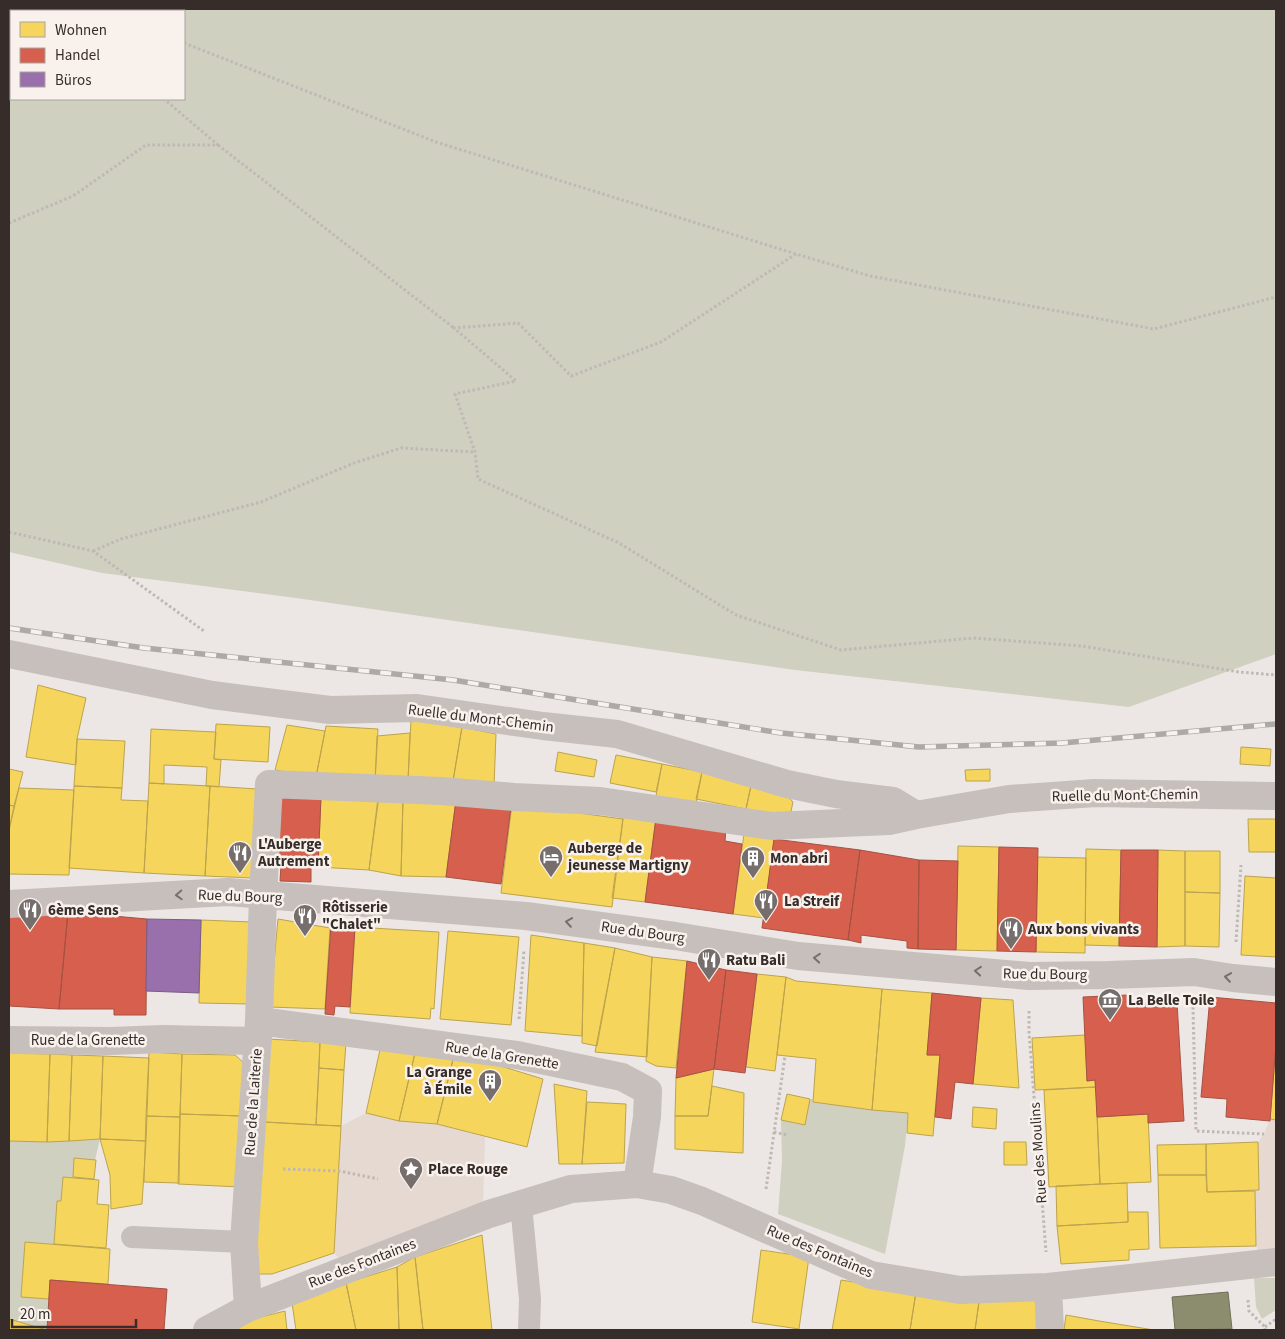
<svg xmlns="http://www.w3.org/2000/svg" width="1285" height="1339" font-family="'Source Sans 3',sans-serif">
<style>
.green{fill:#cfd0c0;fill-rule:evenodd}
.plaza{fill:#e5d9d2}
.homes{fill:#f6d55c;stroke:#bca34d}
.shops{fill:#d6604d;stroke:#a65143}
.offices{fill:#9970ab;stroke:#7b5c85}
.industry{fill:#8c8c6e;stroke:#72705a}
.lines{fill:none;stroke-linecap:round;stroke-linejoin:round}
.path{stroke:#bfb8b5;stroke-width:3;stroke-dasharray:2.5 2.5;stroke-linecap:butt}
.service{stroke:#c6bfbc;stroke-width:22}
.minor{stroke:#c6bfbc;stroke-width:28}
.rail-casing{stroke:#ada9a7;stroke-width:5.5}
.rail{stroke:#f8f1ec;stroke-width:4;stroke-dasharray:11;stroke-linecap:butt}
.oneway{stroke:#776f6c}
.labels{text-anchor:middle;stroke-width:5;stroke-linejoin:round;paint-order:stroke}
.street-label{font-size:15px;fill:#362d2b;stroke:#f8f1ec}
.poi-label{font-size:15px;font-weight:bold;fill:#362d2b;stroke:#f8f1ec;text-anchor:start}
</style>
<rect width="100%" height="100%" fill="#ece7e4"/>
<path class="green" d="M9 9H1276V654L1129 707 795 670 296 598 102 573 9 552ZM11 11H184V99H11Z
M810 1099H813V1102L908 1113 905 1146 885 1254 778 1214 782 1161 781 1120 804 1125Z
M100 1139 95 1160 74 1158 73 1177H63L61 1201H57L54 1244 25 1242 21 1297 49 1299 47 1330 9 1319V1141L47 1142Z
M1254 1278H1276V1310L1262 1319 1256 1307Z"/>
<path class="plaza" d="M366 1113 399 1121 437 1124 485 1137 483 1208 345 1266 334 1253 341 1126Z
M1270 1119 1276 1120V1262L1263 1263 1256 1246 1255 1191 1259 1190 1258 1142 1264 1134Z"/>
<path class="homes" d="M38 685 86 698 77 739 76 765 26 757Z
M411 720 462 727 453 781H408Z
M216 724 270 727 268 762 214 759Z
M287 725 325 731 316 777 275 770Z
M326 726 378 729 375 782 316 777Z
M462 727 496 734 494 786 453 781Z
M151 729 216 732 214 759 221 760 219 787 206 786 207 767 164 765V784L149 783Z
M410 733 408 781 375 782 377 736Z
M77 739 125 741 122 788 74 786Z
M1241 747 1271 749 1270 766 1240 764Z
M558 752 597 760 594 777 555 771Z
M616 755 662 764 656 792 610 783Z
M662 764 702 772 696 804 656 796Z
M9 769 23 772 14 806 9 805Z
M990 769V781H966L965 770Z
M702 772 752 781 746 809 696 799Z
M752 781 779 787 793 802 789 821 746 809Z
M149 783 210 786 205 876 144 873Z
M74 786 122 788 121 800 148 801 144 873 69 868Z
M210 786 257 789 253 878 205 876Z
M19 788 74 790 69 875 9 874V830Z
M379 796 403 798 401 876 369 870Z
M321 797 378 798 369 870 318 867Z
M403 798 456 800 446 877 401 876Z
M512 804 623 819 612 907 501 893Z
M9 805 14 806 9 830Z
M624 811 656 818 645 902 612 898Z
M1248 819H1276V852H1249Z
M744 834 774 839 764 918 733 914Z
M958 846 999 847 997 951 956 950Z
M1086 849 1121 850 1119 946 1085 945Z
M1158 850 1185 851V946L1157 947Z
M1185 851H1220V893L1185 892Z
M1037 857 1086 858 1085 953 1036 952Z
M1245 876 1276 878V957L1241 955Z
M1185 892 1220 893 1219 947 1185 946Z
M278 919 330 928 325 1009 270 1007Z
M201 920 252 922 250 1004 199 1003Z
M355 927 439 932 434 1009 431 1008 430 1019 350 1013Z
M448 931 519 937 511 1025 440 1019Z
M531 935 584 943 582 1036 525 1031Z
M584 943 615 948 597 1046 582 1043Z
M615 948 652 957 647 1057 595 1052Z
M652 957 687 961 676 1068 656 1066 646 1061Z
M757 974 786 977 775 1071 746 1067Z
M786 977 796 981 882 989 872 1110 813 1102 816 1059 777 1055Z
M882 989 932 993 927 1055H940L933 1136 907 1133 908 1113 872 1110Z
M981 998 1013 1000 1019 1088 973 1084Z
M1085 1035 1087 1081 1095 1080 1096 1087 1035 1090 1032 1038Z
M268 1039 320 1042 316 1125 264 1122Z
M320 1042 346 1043 344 1070 319 1068Z
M1276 1044V1120L1270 1119Z
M381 1045 415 1053 399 1121 366 1113Z
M149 1052 182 1054 180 1117 146 1116Z
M455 1052 543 1079 527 1147 437 1124Z
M9 1053 50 1054 47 1142 9 1141Z
M415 1053 453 1059 437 1124 399 1121Z
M50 1054 72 1055 69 1141 47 1142Z
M182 1054 235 1055 244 1063 242 1116 180 1114Z
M72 1055 103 1056 100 1139 69 1141Z
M103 1056 149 1058 146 1141 100 1139Z
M319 1068 344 1070 341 1126 316 1125Z
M714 1069 708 1116H675L676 1078Z
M554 1084 587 1091 582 1164H559Z
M712 1086 744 1093 743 1153 675 1149V1116H708Z
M1096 1087 1100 1184 1049 1187 1044 1090Z
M787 1094 810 1099 805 1125 781 1120Z
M587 1102 626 1104 624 1163 582 1164Z
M973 1107 997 1109 996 1129 972 1127Z
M180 1114 242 1116 240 1187 178 1184Z
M1148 1114 1151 1182 1100 1184 1097 1117Z
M146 1116 180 1117 179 1183 144 1182Z
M264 1122 341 1126 334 1253 272 1274H255Z
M100 1139 146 1141 142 1204 111 1209 110 1175Z
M1004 1142H1026L1027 1165H1004Z
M1258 1142 1259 1190 1207 1192 1206 1144Z
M1206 1144V1175H1158L1157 1145Z
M74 1158 96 1160 94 1179 73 1177Z
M1158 1175H1206L1207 1192 1255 1191 1256 1246 1160 1248Z
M63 1177 99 1180 97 1204 109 1205 106 1248 54 1244 57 1201H61Z
M1127 1183 1128 1222 1057 1226 1056 1186Z
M1128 1212H1148L1149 1249 1129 1250V1260L1061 1264 1057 1226 1128 1222Z
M482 1235 492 1330H423L415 1257Z
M25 1242 110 1249 108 1284 50 1280 49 1299 21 1297Z
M761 1250 809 1257 799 1329 752 1322Z
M415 1257 423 1330H399L397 1267Z
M397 1267 399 1330H356L346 1283Z
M841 1280 916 1292 910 1330H832Z
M346 1283 356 1330H296L292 1303Z
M916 1292 979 1302 975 1330H910Z
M1045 1299 1042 1330H975L979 1302Z
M285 1311 287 1330H233V1324Z
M1066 1315 1099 1321 1154 1330H1064Z
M9 1319 47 1330H9Z"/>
<path class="shops" d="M280 795 321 797 318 867H311V882L280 881 281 865H276Z
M456 800 511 807 501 884 446 877Z
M656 818 726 827 725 841 742 844 733 914 645 902Z
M774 839 860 850 848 940 762 928Z
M999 847 1038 848 1036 952 997 951Z
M860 850 919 860 918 949 907 948V941L861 935V943L848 940Z
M1121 850H1158L1157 947 1119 946Z
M919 860 958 861 956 950 918 949Z
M10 912H68L59 1009 9 1006V925Z
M68 912 147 919 146 1015H114V1009H59Z
M331 925 355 927 350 1007 335 1006 334 1015 325 1014Z
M687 961 726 970 714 1069 676 1078Z
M726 970 757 974 745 1073 714 1069Z
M932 993 981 998 973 1084 955 1082 951 1119 935 1117 940 1055H927Z
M1128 995V1004L1177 1002 1184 1121 1148 1123V1114L1097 1117 1095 1080 1087 1081 1083 997Z
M1210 997 1276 1003V1044L1270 1121 1226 1117 1227 1099 1201 1097Z
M50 1280 167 1289 164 1330H47Z"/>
<path class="offices" d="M147 919 201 920 199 993 146 991Z"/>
<path class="industry" d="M1228 1292 1232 1329 1175 1330 1172 1297Z"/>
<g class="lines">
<path class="path" d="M60 9 63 11
M97 9 104 11
M184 43 436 142 796 254 870 276 1154 329 1276 297
M218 145 454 328
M9 223 73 196 146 145H218L164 99
M796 254 661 342 571 376 518 323 454 328 516 381 455 394 475 452 478 479 619 543 736 615 841 650 973 638 1082 646 1239 672 1276 675
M9 532 93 551 204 631
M93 551 121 539 261 502 354 463 401 448 475 452
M1236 942 1241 865
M1193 1007 1196 1131 1264 1134
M1029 1011V1032L1046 1252
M519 1019 524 950
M774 1132 787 1135
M283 1169 339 1171 378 1179
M766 1189 785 1056
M1248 1300 1249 1311 1265 1327V1330
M1265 1327 1276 1319"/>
<path class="service" d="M521 1205 530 1299 529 1330
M132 1237 244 1242"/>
<path class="minor" d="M9 654 212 695 330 710 417 708 543 726 617 734 787 784 836 794 893 801 916 815 1009 799 1095 793 1276 796
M9 904 228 892 526 916 675 936 798 956 1029 976 1109 975 1194 972 1233 978 1276 982
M259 1021 517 1055 622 1077 648 1091 647 1117 637 1184
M9 1040 111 1041 163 1039 258 1041
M1048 1287 1050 1330
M248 1308 244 1242 259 1021 263 896 269 784 441 791 514 797 600 801 772 826 889 821 916 815
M207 1330 248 1308 489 1214 571 1189 637 1184 671 1190 702 1201 871 1275 960 1290 1048 1287 1276 1262"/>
<g class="rail-casing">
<path id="rail" d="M9 628 144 648 453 680 781 733 919 747 1062 743 1276 724"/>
</g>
<use href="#rail" class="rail"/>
</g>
<defs><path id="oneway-chevron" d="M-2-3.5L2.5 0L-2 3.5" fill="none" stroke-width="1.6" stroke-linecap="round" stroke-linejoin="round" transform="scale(1.25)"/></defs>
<g class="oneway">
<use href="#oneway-chevron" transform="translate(179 895) rotate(177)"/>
<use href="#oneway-chevron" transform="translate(569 922) rotate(-172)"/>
<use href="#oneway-chevron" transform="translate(817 958) rotate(-175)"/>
<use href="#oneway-chevron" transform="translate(978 971) rotate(-175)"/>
<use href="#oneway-chevron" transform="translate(1228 977) rotate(-172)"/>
</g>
<defs>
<g id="restaurant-pin" transform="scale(1.25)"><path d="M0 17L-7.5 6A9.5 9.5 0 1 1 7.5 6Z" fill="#766e6c" stroke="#f8f1ec"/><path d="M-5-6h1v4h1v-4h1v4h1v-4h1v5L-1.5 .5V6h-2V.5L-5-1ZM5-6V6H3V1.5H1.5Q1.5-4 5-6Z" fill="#fff"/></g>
<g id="hotel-pin" transform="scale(1.25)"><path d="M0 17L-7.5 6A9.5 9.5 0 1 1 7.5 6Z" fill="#766e6c" stroke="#f8f1ec"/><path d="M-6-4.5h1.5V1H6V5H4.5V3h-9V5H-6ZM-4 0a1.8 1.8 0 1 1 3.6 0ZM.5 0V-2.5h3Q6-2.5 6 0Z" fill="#fff"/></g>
<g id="building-pin" transform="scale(1.25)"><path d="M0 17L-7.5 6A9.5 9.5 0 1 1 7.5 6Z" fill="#766e6c" stroke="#f8f1ec"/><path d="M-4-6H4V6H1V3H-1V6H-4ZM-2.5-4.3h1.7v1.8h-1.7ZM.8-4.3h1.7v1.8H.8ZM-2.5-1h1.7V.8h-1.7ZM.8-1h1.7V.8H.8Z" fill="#fff"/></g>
<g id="museum-pin" transform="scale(1.25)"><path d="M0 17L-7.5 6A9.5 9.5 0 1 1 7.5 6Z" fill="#766e6c" stroke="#f8f1ec"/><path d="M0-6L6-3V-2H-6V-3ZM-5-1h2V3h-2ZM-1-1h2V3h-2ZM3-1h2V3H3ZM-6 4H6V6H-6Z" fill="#fff"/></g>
<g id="sight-pin" transform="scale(1.25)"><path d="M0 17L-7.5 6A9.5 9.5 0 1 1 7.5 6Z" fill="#766e6c" stroke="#f8f1ec"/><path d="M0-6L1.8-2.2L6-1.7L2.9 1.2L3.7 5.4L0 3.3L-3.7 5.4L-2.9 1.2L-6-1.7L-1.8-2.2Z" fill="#fff"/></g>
</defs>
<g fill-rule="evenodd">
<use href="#restaurant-pin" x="240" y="853"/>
<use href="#hotel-pin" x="551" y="857"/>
<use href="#building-pin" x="753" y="858"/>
<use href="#restaurant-pin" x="766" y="901"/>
<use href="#restaurant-pin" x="30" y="910"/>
<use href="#restaurant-pin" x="305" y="916"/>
<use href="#restaurant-pin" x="1011" y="929"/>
<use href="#restaurant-pin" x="709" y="960"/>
<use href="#museum-pin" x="1110" y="1000"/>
<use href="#building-pin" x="490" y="1081"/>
<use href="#sight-pin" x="411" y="1169"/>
</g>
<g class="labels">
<g class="street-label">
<text transform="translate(481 718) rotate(7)" y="5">Ruelle du Mont-Chemin</text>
<text transform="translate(1125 795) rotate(-1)" y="5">Ruelle du Mont-Chemin</text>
<text transform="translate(240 896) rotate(2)" y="5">Rue du Bourg</text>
<text transform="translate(643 932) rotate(8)" y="5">Rue du Bourg</text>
<text transform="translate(1045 974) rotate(1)" y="5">Rue du Bourg</text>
<text x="88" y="1045">Rue de la Grenette</text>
<text transform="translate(502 1055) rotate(9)" y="5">Rue de la Grenette</text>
<text transform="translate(253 1102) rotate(-86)" y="5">Rue de la Laiterie</text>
<text transform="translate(1038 1153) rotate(-94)" y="5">Rue des Moulins</text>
<text transform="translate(820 1251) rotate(23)" y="5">Rue des Fontaines</text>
<text transform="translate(362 1263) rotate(-21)" y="5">Rue des Fontaines</text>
</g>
<g class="poi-label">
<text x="258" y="849">L'Auberge<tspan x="258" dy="17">Autrement</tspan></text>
<text x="568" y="853">Auberge de<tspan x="568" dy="17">jeunesse Martigny</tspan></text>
<text x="770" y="863">Mon abri</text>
<text x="784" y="906">La Streif</text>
<text x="322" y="912">Rôtisserie<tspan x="322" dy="17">"Chalet"</tspan></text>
<text x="48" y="915">6ème Sens</text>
<text x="1028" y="934">Aux bons vivants</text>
<text x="726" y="965">Ratu Bali</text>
<text x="1128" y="1005">La Belle Toile</text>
<text x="472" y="1077" text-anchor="end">La Grange<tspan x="472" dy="17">à Émile</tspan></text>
<text x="428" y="1174">Place Rouge</text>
</g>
</g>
<rect width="1285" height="1339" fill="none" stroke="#362d2b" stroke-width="20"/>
<rect x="10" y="10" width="175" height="90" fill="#f8f1ec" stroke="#aaa39f"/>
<rect x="20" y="22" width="25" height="15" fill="#f6d55c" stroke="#aaa39f"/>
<text x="55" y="35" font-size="15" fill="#362d2b">Wohnen</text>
<rect x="20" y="48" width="25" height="15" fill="#d6604d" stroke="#aaa39f"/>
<text x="55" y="60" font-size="15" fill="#362d2b">Handel</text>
<rect x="20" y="72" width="25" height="15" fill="#9970ab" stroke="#aaa39f"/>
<text x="55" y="85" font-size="15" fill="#362d2b">Büros</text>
<path d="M12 1319v8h124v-8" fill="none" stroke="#362d2b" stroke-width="2.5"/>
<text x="20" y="1319" font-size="15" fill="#362d2b" stroke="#f8f1ec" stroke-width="4" paint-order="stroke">20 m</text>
</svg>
